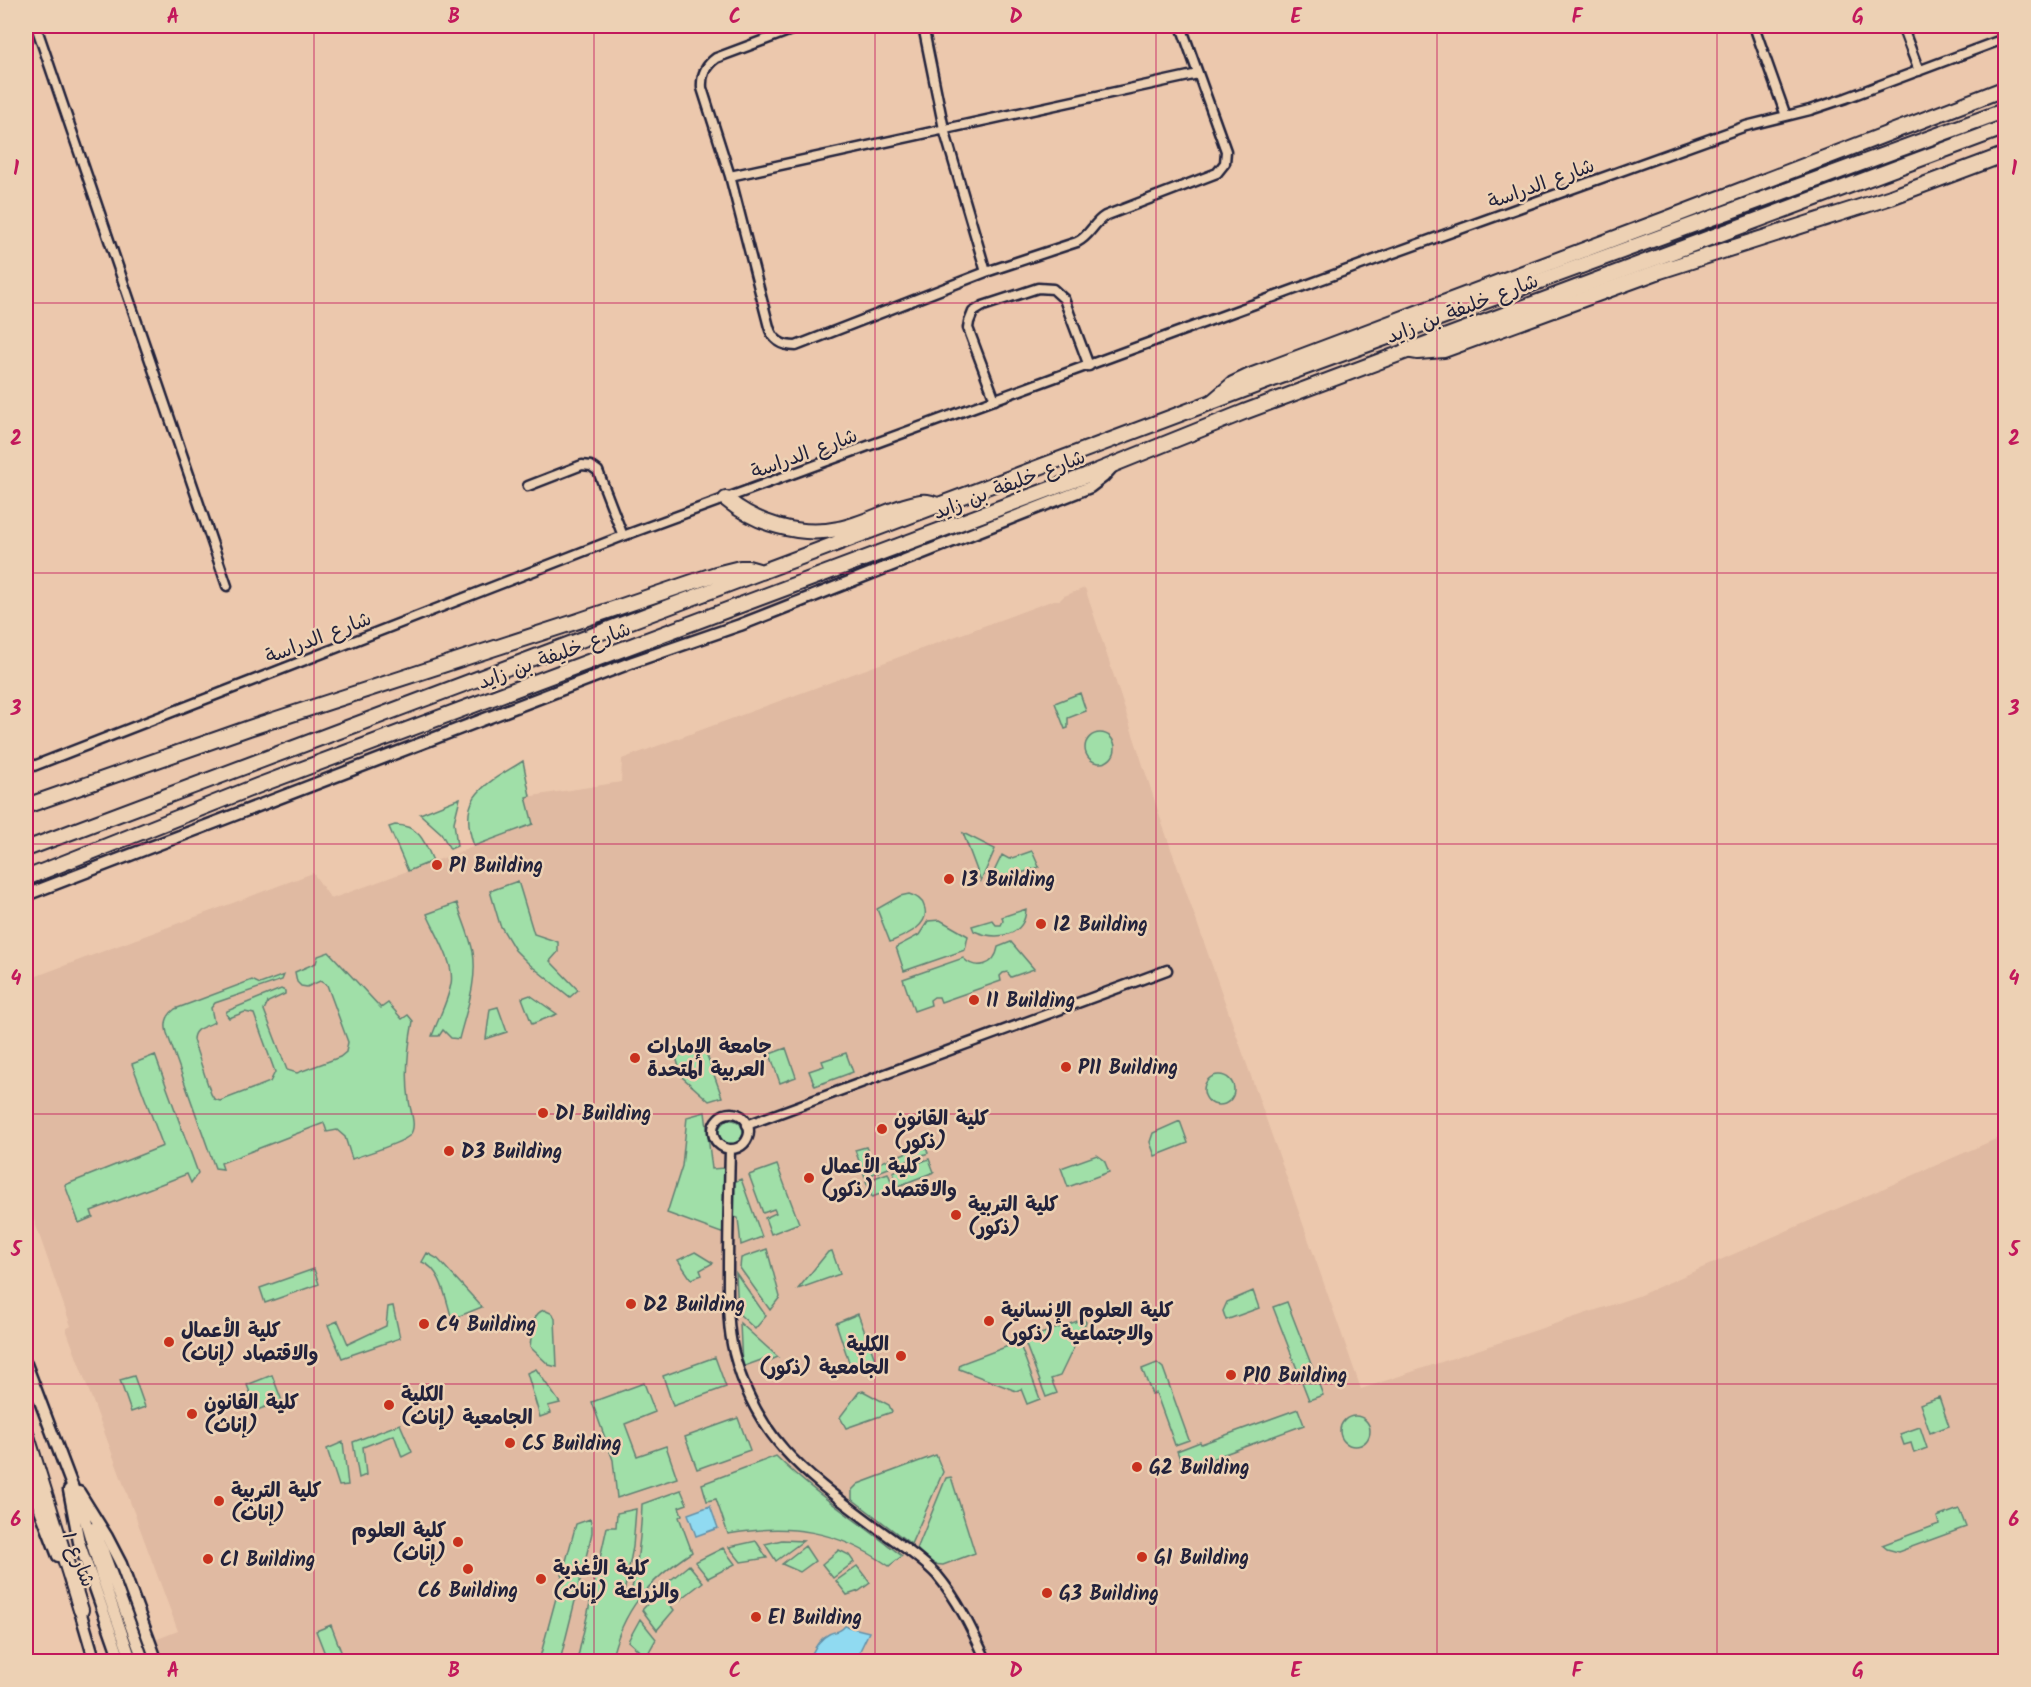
<svg xmlns="http://www.w3.org/2000/svg" width="2031" height="1687" font-family="Kalam,'Playpen Sans Arabic',sans-serif">
<style>
.built{fill:#e0baa2}
.green{fill:#a0dfa8;stroke:#618072;stroke-width:1.5}
.water{fill:#90daf1;stroke:#6490a8;stroke-width:1.5}
.lines{fill:none;stroke-linecap:round;stroke-linejoin:round}
.minor-casing{stroke:#22223b;stroke-width:13}
.tertiary-casing{stroke:#22223b;stroke-width:15}
.primary-casing{stroke:#22223b;stroke-width:18}
.trunk-casing{stroke:#22223b;stroke-width:18}
.minor{stroke:#edd1b4;stroke-width:8}
.tertiary{stroke:#edd1b4;stroke-width:10}
.primary{stroke:#edd1b4;stroke-width:14}
.trunk{stroke:#edd1b4;stroke-width:14}
.grid{fill:none;stroke:#c2185b;stroke-width:1.5;stroke-opacity:0.55}
.poi-dot{fill:#c8321e;stroke:#edd1b4;stroke-width:2}
.labels{text-anchor:middle;stroke-width:5;stroke-linejoin:round;paint-order:stroke}
.street-label{font-size:20px;fill:#22223b;stroke:#edd1b4}
.poi-label{font-size:20px;font-weight:bold;fill:#22223b;stroke:#edd1b4;text-anchor:start}
.neatline{fill:none;stroke:#c2185b;stroke-width:2}
.grid-label{font-size:20px;text-anchor:middle;font-weight:bold;fill:#c2185b}
</style>
<rect width="100%" height="100%" fill="#ecc8ad"/>
<filter id="ink" filterUnits="userSpaceOnUse"><feTurbulence type="fractalNoise" baseFrequency=".0167" numOctaves="2"/><feDisplacementMap in="SourceGraphic" scale="12" xChannelSelector="R" yChannelSelector="G"/><feConvolveMatrix kernelMatrix="1 2 1 2 8 2 1 2 1" color-interpolation-filters="sRGB"/></filter>
<g filter="url(#ink)">
<path class="built" d="M1085 588 1163 826 1361 1389 1638 1296 2005 1135V1661H163L155 1640 178 1631 66 1329 71 1326 26 1197V980L313 873 331 899 446 857 532 825 526 797 621 782 622 759 1054 600H1060L1064 596Z"/>
<path class="green" d="M1080 693 1086 711 1068 718V728L1065 729 1055 703Z
M1085 748a15 15 0 1 1 30 0a15 15 0 1 1-30 0Z
M523 761 530 796 526 797 533 824 474 846C456 795 485 785 523 761Z
M460 798 454 822 457 846 450 849 441 833 420 814Z
M395 825C419 825 425 842 433 861L408 871 389 827Z
M963 833 995 849 981 881Z
M1032 851 1039 867 988 884 1002 855 1009 859Z
M518 881 534 934 558 942V952L550 961 578 990 570 997 529 964 515 950 500 925 490 891Z
M909 894C916 896 922 899 924 906 932 926 904 936 890 942L877 909 900 896Z
M457 903C462 919 470 936 473 952 478 981 466 1011 459 1039L451 1038 443 1030 439 1036H432C438 1019 448 1001 451 984 455 963 435 933 427 914Z
M1026 909C1025 938 995 940 974 931L972 926 992 920 996 925H1001L1003 921 1002 917Z
M940 920 968 936 965 950 904 971 896 947 919 935 928 921Z
M1011 942 1034 969 1011 977 1007 972 1003 973 1000 976 1001 981 941 1002 939 997H934L930 1000 931 1005 914 1011 903 979 963 958C976 971 995 966 998 947Z
M329 952 381 1008 388 1003 402 1019 408 1015 413 1021C408 1047 405 1073 409 1100 410 1111 418 1127 409 1136 400 1144 365 1154 352 1159L345 1137 337 1130 327 1132 324 1123 221 1163 223 1169 215 1168 167 1033C164 1023 167 1015 175 1009L252 980 260 984 284 975 282 980 215 1003 211 1008 214 1022C205 1028 193 1027 193 1040L211 1094 214 1099 220 1101 270 1082 275 1072 254 1014 245 1012 229 1018 226 1014 227 1011 281 989 285 991V994L268 1002 264 1010 287 1070 297 1073 340 1057 346 1052 348 1042 327 985 320 981 307 987 301 986 297 982 295 972 316 963 318 956Z
M530 995 557 1014 532 1024 522 998Z
M498 1007 507 1032 486 1039 490 1009Z
M704 1047 722 1097 709 1101 682 1077 676 1057Z
M786 1048 796 1077 780 1083 770 1054Z
M846 1053 853 1072 815 1086 809 1071 824 1066 822 1061Z
M155 1055 198 1173 191 1183 187 1174 91 1211 93 1217 79 1223 65 1185 163 1146 132 1064Z
M1204 1090a15 15 0 1 1 30 0a15 15 0 1 1-30 0Z
M705 1112 712 1169 724 1168V1234L667 1213 682 1166 687 1117Z
M719 1132a12 12 0 1 1 24 0a12 12 0 1 1-24 0Z
M1180 1121 1188 1143 1155 1156 1150 1142 1153 1133Z
M924 1143 928 1153 865 1177 855 1150 866 1147 874 1165 913 1150V1148Z
M1097 1155 1104 1160 1109 1172 1068 1187 1061 1168Z
M929 1159 934 1172 898 1186 893 1172Z
M777 1165 799 1223 771 1234 765 1218 776 1213 774 1209 763 1213 749 1175Z
M888 1173 894 1189 872 1197 866 1181Z
M741 1179 762 1237 741 1245 738 1218 734 1217V1182Z
M767 1249 780 1297 770 1310 740 1268 741 1258Z
M832 1251 840 1274 798 1289 828 1252Z
M695 1252 713 1263 700 1270 702 1275 691 1279 678 1260Z
M427 1253 438 1259 482 1307 452 1319C446 1301 442 1269 422 1262Z
M314 1269 319 1284 265 1303 260 1288Z
M736 1273 766 1316 755 1329 738 1313Z
M1253 1291 1259 1308 1226 1320 1223 1311 1227 1302Z
M1287 1302 1323 1395 1309 1400 1273 1307Z
M393 1306 400 1338 342 1358 328 1325 338 1321 348 1344 386 1326 388 1307Z
M544 1310 553 1314 555 1319 557 1367 549 1365 530 1347C532 1334 530 1314 544 1310Z
M858 1314 876 1362 862 1371 851 1368 836 1323Z
M1083 1319 1086 1322 1060 1376 1051 1379 1057 1393 1046 1397 1024 1340Z
M740 1323 778 1357 766 1362 764 1359 742 1367Z
M1019 1342 1040 1399 1027 1404 1021 1389 1016 1391 959 1369 960 1364Z
M715 1357 726 1387 673 1406 663 1376Z
M1157 1363 1163 1368 1189 1440 1175 1445 1156 1393 1152 1394 1142 1369Z
M536 1369 560 1403 548 1406 551 1413 540 1417 527 1373Z
M272 1375 282 1401 257 1410 247 1385Z
M134 1376 145 1407 131 1412 120 1380Z
M644 1383 655 1412 625 1424 637 1456 666 1446 677 1478 617 1498 613 1460 592 1402Z
M863 1391 889 1405 892 1412 846 1428 840 1417 859 1392Z
M1939 1397 1949 1426 1930 1433 1920 1404Z
M1298 1409 1304 1425 1184 1469 1177 1451 1200 1442 1201 1444Z
M1340 1431a15 15 0 1 1 30 0a15 15 0 1 1-30 0Z
M738 1418 750 1450 697 1469 685 1437Z
M400 1424 412 1452 402 1457 394 1435 363 1447 366 1475 359 1478 353 1442Z
M1920 1427 1927 1448 1914 1453 1911 1443 1904 1445 1900 1434Z
M343 1442 348 1485 339 1486 327 1449Z
M936 1455 943 1472 911 1544 852 1499V1490L858 1484Z
M776 1456C814 1494 860 1522 902 1556L889 1566C837 1530 789 1523 728 1534L716 1499 707 1501 702 1484Z
M951 1477 975 1553 943 1565 931 1564 917 1549 946 1478Z
M681 1490 687 1504 679 1507 682 1515 679 1517 692 1552C648 1581 623 1609 611 1661H577L607 1527H616L617 1513 636 1509 633 1547 623 1598 631 1593C638 1564 641 1535 642 1504Z
M1959 1509 1966 1527 1898 1552 1887 1549 1882 1545 1939 1524 1937 1517Z
M590 1519 592 1526V1533L560 1661H539L576 1524Z
M782 1540 803 1541 776 1561 765 1544Z
M756 1541 767 1558 741 1562 729 1547Z
M805 1546 815 1561 800 1572 782 1564Z
M723 1548 735 1564 708 1578 695 1562Z
M839 1550 849 1555 854 1562 833 1578 822 1564Z
M689 1565 703 1582 676 1603 662 1587Z
M857 1566 870 1583 859 1591 847 1595 836 1581Z
M660 1591 674 1610 657 1630 642 1610Z
M640 1619 656 1639 646 1657 628 1641Z
M331 1625 342 1654 327 1659 316 1631Z"/>
<path class="water" d="M710 1506 718 1528 696 1536 688 1514Z
M845 1626 869 1632 855 1661H808C814 1651 817 1640 829 1634 837 1630 838 1634 845 1626Z"/>
<g class="lines">
<g class="minor-casing">
<path id="minor" d="M36 26 227 586
M802 26 716 58C705 66 701 75 702 88L730 176 769 327C773 341 782 346 796 346L986 272 1077 242C1090 236 1093 223 1105 216L1217 173 1225 163 1226 151 1181 26
M923 26 944 129 986 272
M1754 26 1786 116
M1902 26 1919 71
M730 176 1198 74
M995 400 968 328 969 322 973 312 983 306 1038 288 1053 289 1064 299 1089 366
M528 486 582 465 591 466 598 471 623 536
M26 769 623 536 1388 255 1746 126 1810 110 1846 98 2006 38
M713 1131a18 18 0 1 1 36 0a18 18 0 1 1-36 0Z
M747 1125 1167 970
M730 1149C729 1190 728 1231 728 1272 728 1299 727 1326 734 1353 757 1443 811 1478 880 1530 899 1544 921 1558 937 1575 959 1601 973 1632 987 1662"/>
</g>
<g class="tertiary-casing">
<path id="tertiary" d="M26 895 633 662 740 625 1090 487 1103 477 1114 465
M26 1364 85 1520 101 1574 132 1662
M26 1473 58 1556
M69 1490 79 1542 121 1662
M79 1492 107 1537 121 1564 157 1662
M91 1528 103 1551 144 1662
M78 1604 95 1662"/>
</g>
<g class="primary-casing">
<path id="primary" d="M1406 350 1418 352 1444 350 1660 271 1891 197 2006 154
M1213 401 1233 384 1250 376 1666 219 2006 88"/>
</g>
<g class="trunk-casing">
<path id="trunk" d="M726 499C756 524 800 537 838 529 866 524 894 506 921 502 928 501 933 503 939 506
M26 806 249 728 578 621 716 574 740 568H748L762 572
M26 849 1265 382 2006 110
M26 878 257 786 1085 476 1244 412 2006 127
M26 1433 81 1610"/>
</g>
<use href="#minor" class="minor"/>
<use href="#tertiary" class="tertiary"/>
<use href="#primary" class="primary"/>
<use href="#trunk" class="trunk"/>
</g>
</g>
<path class="grid" d="M314 26V1662M594 26V1662M875 26V1662M1156 26V1662M1437 26V1662M1717 26V1662M26 303H2006M26 573H2006M26 844H2006M26 1114H2006M26 1384H2006"/>
<g class="poi-dot">
<circle cx="437" cy="865" r="6"/>
<circle cx="949" cy="879" r="6"/>
<circle cx="1041" cy="924" r="6"/>
<circle cx="974" cy="1000" r="6"/>
<circle cx="635" cy="1058" r="6"/>
<circle cx="1066" cy="1067" r="6"/>
<circle cx="543" cy="1113" r="6"/>
<circle cx="882" cy="1129" r="6"/>
<circle cx="449" cy="1151" r="6"/>
<circle cx="809" cy="1178" r="6"/>
<circle cx="956" cy="1215" r="6"/>
<circle cx="631" cy="1304" r="6"/>
<circle cx="989" cy="1321" r="6"/>
<circle cx="424" cy="1324" r="6"/>
<circle cx="169" cy="1342" r="6"/>
<circle cx="901" cy="1356" r="6"/>
<circle cx="1231" cy="1375" r="6"/>
<circle cx="389" cy="1405" r="6"/>
<circle cx="192" cy="1414" r="6"/>
<circle cx="510" cy="1443" r="6"/>
<circle cx="1137" cy="1467" r="6"/>
<circle cx="219" cy="1501" r="6"/>
<circle cx="458" cy="1542" r="6"/>
<circle cx="1142" cy="1557" r="6"/>
<circle cx="208" cy="1559" r="6"/>
<circle cx="468" cy="1569" r="6"/>
<circle cx="541" cy="1579" r="6"/>
<circle cx="1047" cy="1593" r="6"/>
<circle cx="756" cy="1617" r="6"/>
</g>
<g class="labels">
<g class="street-label">
<text transform="translate(1541 183) rotate(-20)" y="7">شارع الدراسة</text>
<text transform="translate(1462 308) rotate(-21)" y="7">شارع خليفة بن زايد</text>
<text transform="translate(804 453) rotate(-20)" y="7">شارع الدراسة</text>
<text transform="translate(1009 484) rotate(-21)" y="7">شارع خليفة بن زايد</text>
<text transform="translate(318 637) rotate(-21)" y="7">شارع الدراسة</text>
<text transform="translate(554 655) rotate(-20)" y="7">شارع خليفة بن زايد</text>
<text transform="translate(79 1559) rotate(68)" y="7">شارع 1</text>
</g>
<g class="poi-label">
<text x="449" y="872">P1 Building</text>
<text x="961" y="886">I3 Building</text>
<text x="1053" y="931">I2 Building</text>
<text x="986" y="1007">I1 Building</text>
<text x="647" y="1053">جامعة الإمارات<tspan x="647" dy="23">العربية المتحدة</tspan></text>
<text x="1078" y="1074">P11 Building</text>
<text x="555" y="1120">D1 Building</text>
<text x="894" y="1125">كلية القانون<tspan x="894" dy="23">(ذكور)</tspan></text>
<text x="461" y="1158">D3 Building</text>
<text x="821" y="1173">كلية الأعمال<tspan x="821" dy="23">والاقتصاد (ذكور)</tspan></text>
<text x="968" y="1211">كلية التربية<tspan x="968" dy="23">(ذكور)</tspan></text>
<text x="643" y="1311">D2 Building</text>
<text x="1001" y="1317">كلية العلوم الإنسانية<tspan x="1001" dy="23">والاجتماعية (ذكور)</tspan></text>
<text x="436" y="1331">C4 Building</text>
<text x="181" y="1337">كلية الأعمال<tspan x="181" dy="23">والاقتصاد (إناث)</tspan></text>
<text x="889" y="1351" text-anchor="end">الكلية<tspan x="889" dy="23">الجامعية (ذكور)</tspan></text>
<text x="1243" y="1382">P10 Building</text>
<text x="401" y="1401">الكلية<tspan x="401" dy="23">الجامعية (إناث)</tspan></text>
<text x="204" y="1409">كلية القانون<tspan x="204" dy="23">(إناث)</tspan></text>
<text x="522" y="1450">C5 Building</text>
<text x="1149" y="1474">G2 Building</text>
<text x="231" y="1497">كلية التربية<tspan x="231" dy="23">(إناث)</tspan></text>
<text x="446" y="1537" text-anchor="end">كلية العلوم<tspan x="446" dy="23">(إناث)</tspan></text>
<text x="1154" y="1564">G1 Building</text>
<text x="220" y="1566">C1 Building</text>
<text x="553" y="1575">كلية الأغذية<tspan x="553" dy="23">والزراعة (إناث)</tspan></text>
<text x="468" y="1597" text-anchor="middle">C6 Building</text>
<text x="1059" y="1600">G3 Building</text>
<text x="768" y="1624">E1 Building</text>
</g>
</g>
<rect width="2031" height="1687" fill="none" stroke="#edd1b4" stroke-width="66"/>
<rect x="33" y="33" width="1965" height="1621" class="neatline"/>
<g class="grid-label">
<text x="173" y="23">A</text>
<text x="454" y="23">B</text>
<text x="735" y="23">C</text>
<text x="1016" y="23">D</text>
<text x="1296" y="23">E</text>
<text x="1577" y="23">F</text>
<text x="1858" y="23">G</text>
<text x="16" y="175">1</text>
<text x="2014" y="175">1</text>
<text x="16" y="445">2</text>
<text x="2014" y="445">2</text>
<text x="16" y="715">3</text>
<text x="2014" y="715">3</text>
<text x="16" y="985">4</text>
<text x="2014" y="985">4</text>
<text x="16" y="1256">5</text>
<text x="2014" y="1256">5</text>
<text x="16" y="1526">6</text>
<text x="2014" y="1526">6</text>
<text x="173" y="1677">A</text>
<text x="454" y="1677">B</text>
<text x="735" y="1677">C</text>
<text x="1016" y="1677">D</text>
<text x="1296" y="1677">E</text>
<text x="1577" y="1677">F</text>
<text x="1858" y="1677">G</text>
</g>
</svg>
